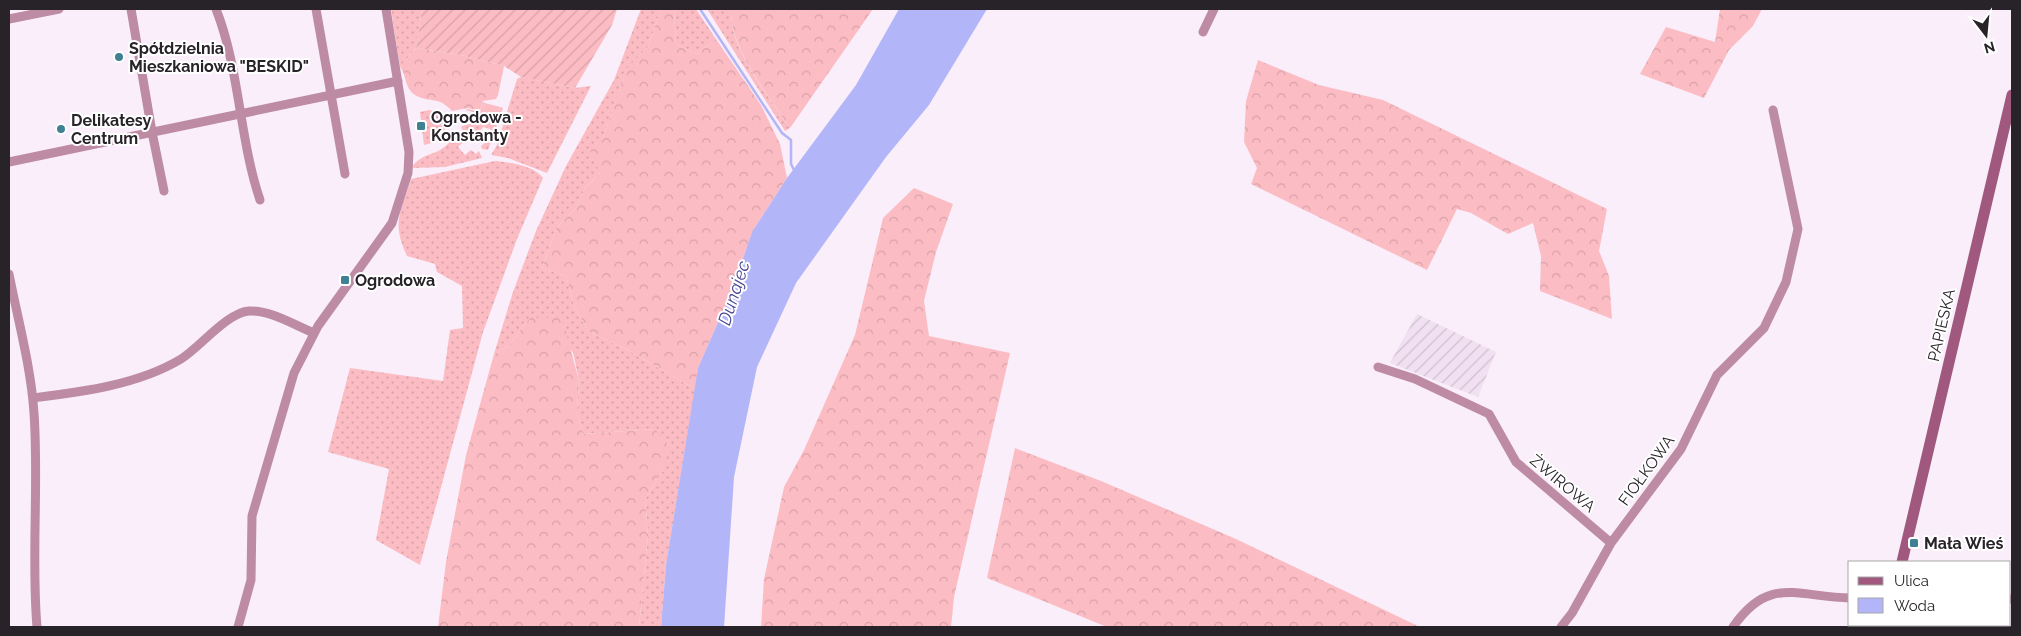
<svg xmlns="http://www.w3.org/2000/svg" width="2021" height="636" font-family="Raleway,sans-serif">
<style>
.industrial{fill:url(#industrial-furrows)}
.grass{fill:url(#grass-dots)}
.forest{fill:url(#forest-crowns)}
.park{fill:#fcbcc4}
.garden{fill:url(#garden-furrows)}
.water{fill:#b2b5f8}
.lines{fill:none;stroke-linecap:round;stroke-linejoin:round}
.stream{stroke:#b2b5f8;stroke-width:2.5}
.street{stroke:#be8ba4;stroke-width:9}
.secondary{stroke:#a0587e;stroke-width:11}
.poi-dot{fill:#3f8192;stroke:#fff;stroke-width:2}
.labels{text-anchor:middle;stroke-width:4;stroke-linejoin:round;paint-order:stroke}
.poi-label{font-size:16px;font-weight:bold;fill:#282328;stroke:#fff;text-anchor:start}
.street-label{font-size:16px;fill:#282328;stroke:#fff}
.water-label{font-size:18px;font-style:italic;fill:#494593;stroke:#fff}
</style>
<defs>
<pattern id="industrial-furrows" width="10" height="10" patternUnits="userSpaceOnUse" patternTransform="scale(1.25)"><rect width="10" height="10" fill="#f1e0f1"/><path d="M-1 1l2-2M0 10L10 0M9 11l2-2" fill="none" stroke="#cfc0cf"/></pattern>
<pattern id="grass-dots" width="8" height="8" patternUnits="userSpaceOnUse" patternTransform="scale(1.25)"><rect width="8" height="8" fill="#fcbcc4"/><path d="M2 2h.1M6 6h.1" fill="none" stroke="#d8a1a8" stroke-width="1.8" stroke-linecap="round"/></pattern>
<pattern id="forest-crowns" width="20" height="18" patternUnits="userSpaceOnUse" patternTransform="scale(1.25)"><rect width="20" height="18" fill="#fcbcc4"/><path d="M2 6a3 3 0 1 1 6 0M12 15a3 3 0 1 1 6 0" fill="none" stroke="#d8a1a8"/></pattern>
<pattern id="garden-furrows" width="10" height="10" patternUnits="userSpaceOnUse" patternTransform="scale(1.25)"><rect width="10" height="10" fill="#fcbcc4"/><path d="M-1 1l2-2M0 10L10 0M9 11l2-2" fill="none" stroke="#d8a1a8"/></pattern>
</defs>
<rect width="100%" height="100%" fill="#f9eef9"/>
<path class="industrial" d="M1417 314 1496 352 1478 397 1390 363Z"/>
<path class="grass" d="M391 9H422L416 48 400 67Z
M641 9H661L648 47 627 69 602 141 600 173 585 188 576 208 557 227 542 268 566 276 575 308 589 332 628 350 695 389 666 565 661 627H639L648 535 645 499 664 469 655 429 583 434 577 411 579 381 573 352 530 318 509 345 494 354 513 292 536 231 566 166 614 80Z
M674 9H696L716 39 697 54 676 44Z
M707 9H731C729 49 769 96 790 128L785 131Z
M521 77 575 88 591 86 547 173 508 158 491 155 497 145 517 79Z
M483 102 485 103 479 125 494 129 500 107 503 108 488 150 482 149 481 146 491 138 492 133 490 129 483 127 479 133 481 138 475 142 461 128 462 126 477 122V113L465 110 468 109 480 112Z
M429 110C440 112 445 120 445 130L438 141 424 145 420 112Z
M459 131 463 142 458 147 465 155 471 150 476 154 479 151 482 158 445 167 411 168C425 148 444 159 455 132Z
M495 161C509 162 535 166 543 178L517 239 483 332 420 565 376 540 389 469 328 452 350 368 443 381 450 330 463 328 462 286 437 272 435 264 407 256C391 222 401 213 411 179Z"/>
<path class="forest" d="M661 9H674L676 44 697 54 716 39 761 105 780 144 787 178 752 232 733 288 698 368 695 389 628 350 589 332 575 308 566 276 542 268 557 227 576 208 585 188 600 173 589 148 602 141 627 68 648 47Z
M731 9H873L790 128C769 96 729 48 731 9Z
M1720 9H1762L1753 26 1729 50 1704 98 1640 74 1666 27 1715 42Z
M416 48 461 55 504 66 498 95 496 99 483 101 480 111 468 108 452 111C439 96 431 103 417 96 404 90 407 75 400 67Z
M1258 60 1319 85 1383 100 1607 209 1599 251 1609 276 1612 319 1540 291 1541 256 1533 223 1508 234 1471 213 1457 209 1427 270 1251 184 1257 168 1244 142 1246 101Z
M914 188 953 204 936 252 924 301 929 336 1010 353 954 597 951 627H761L764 579 784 487 804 450 855 335 883 218Z
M562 317 579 381 577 411 583 434 655 429 669 446 664 469 645 499 648 535 639 627H438L446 562 466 455 494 354 509 345 530 318Z
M1015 448 1101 481 1236 539 1420 627H1107L987 578Z"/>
<path class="park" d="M485 103 500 107 494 129 479 125Z"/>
<path class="garden" d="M422 9H617L612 25 575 88 521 77 504 66 461 55 416 48Z"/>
<path class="water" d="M899 9H987L929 105 886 157 796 283 757 367 734 477 724 627H661L666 565 698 368 733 288 752 232 787 178 856 85Z"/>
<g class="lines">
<path class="stream" d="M700 9 782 133 791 140V164L795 172"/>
<path class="street" d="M131 9 152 132 164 191
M216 9C240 70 239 138 260 200
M316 9 345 174
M9 19 59 9
M1203 32 1214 9
M9 162 398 81
M9 274C18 320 31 367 34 413 39 485 31 556 37 627
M1378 367 1415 379 1489 414 1516 462 1611 543
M33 398C81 392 138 385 181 359 199 348 228 312 249 311 271 310 294 325 314 333
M2010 599H2012
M238 627 251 580 252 516 294 373 318 326 392 223 408 173 409 152 386 9
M1561 627 1572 613 1611 543 1681 449 1717 375 1764 328 1786 282 1798 229 1773 110
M1733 627C1769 575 1797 597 1850 598"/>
<path class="secondary" d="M1902 562 2012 95
M1888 627 1889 625"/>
</g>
<g class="poi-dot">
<circle cx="119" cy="57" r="5"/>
<rect x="416" y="121" width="10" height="10" rx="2.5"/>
<circle cx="61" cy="129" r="5"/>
<rect x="340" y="275" width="10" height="10" rx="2.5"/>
<rect x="1909" y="538" width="10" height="10" rx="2.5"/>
</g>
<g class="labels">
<g class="poi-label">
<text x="129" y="54">Spółdzielnia<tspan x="129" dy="18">Mieszkaniowa "BESKID"</tspan></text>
<text x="431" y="123">Ogrodowa -<tspan x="431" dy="18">Konstanty</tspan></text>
<text x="71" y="126">Delikatesy<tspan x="71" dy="18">Centrum</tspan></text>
<text x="355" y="286">Ogrodowa</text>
<text x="1924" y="549">Mała Wieś</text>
</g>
<g class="street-label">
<text transform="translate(1941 325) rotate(-77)" y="6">PAPIESKA</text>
<text transform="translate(1646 470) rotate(-54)" y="6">FIOŁKOWA</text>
<text transform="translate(1563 483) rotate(40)" y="6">ŻWIROWA</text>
</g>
<g class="water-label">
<text transform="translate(734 293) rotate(-72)" y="6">Dunajec</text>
</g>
</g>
<rect width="2021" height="636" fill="none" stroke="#282328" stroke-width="20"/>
<rect x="1848" y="561" width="162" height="65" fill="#ffffff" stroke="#a9a7a9"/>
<rect x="1858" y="577" width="25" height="8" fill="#a0587e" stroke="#a9a7a9"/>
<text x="1894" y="586" font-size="15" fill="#282328">Ulica</text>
<rect x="1858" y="598" width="25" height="15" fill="#b2b5f8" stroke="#a9a7a9"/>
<text x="1894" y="611" font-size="15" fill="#282328">Woda</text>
<g transform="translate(1986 35) rotate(164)" stroke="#ffffff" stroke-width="4" paint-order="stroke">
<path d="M0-4L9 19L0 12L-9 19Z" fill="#282328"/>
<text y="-8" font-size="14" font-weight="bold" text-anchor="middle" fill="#282328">N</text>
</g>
</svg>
